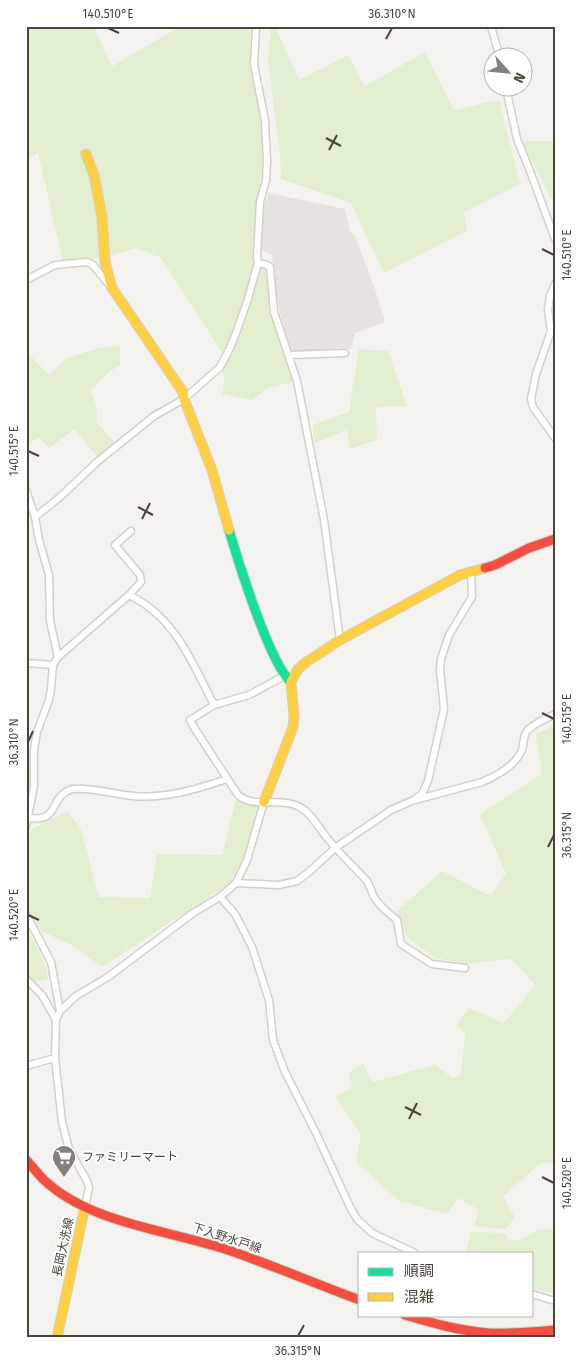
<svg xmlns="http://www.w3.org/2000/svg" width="581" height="1364" font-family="'Fira Sans','Noto Sans JP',sans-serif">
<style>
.industrial{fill:#e6e2de}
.green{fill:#e1eecf}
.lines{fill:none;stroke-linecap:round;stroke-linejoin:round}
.street-casing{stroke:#d2d0cb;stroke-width:9}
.fast-casing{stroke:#d3cfc5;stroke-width:11}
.slow-casing{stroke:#d3cfc5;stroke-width:11}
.jam-casing{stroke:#d3cfc5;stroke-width:11}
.street{stroke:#fdfdfc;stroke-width:6}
.fast{stroke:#16e098;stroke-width:9}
.slow{stroke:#ffcf43;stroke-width:9}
.jam{stroke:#f24e42;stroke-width:9}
.ticks{fill:none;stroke:#4b4439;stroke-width:2}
.labels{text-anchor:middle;stroke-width:4;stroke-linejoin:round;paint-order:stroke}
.poi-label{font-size:12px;fill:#4b4439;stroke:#fff;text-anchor:start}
.street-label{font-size:12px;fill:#4b4439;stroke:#fff}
.neatline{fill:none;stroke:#4b4439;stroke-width:2}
.ticks-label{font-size:12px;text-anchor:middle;fill:#4b4439}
</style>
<rect width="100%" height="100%" fill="#f4f2ee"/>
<path class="industrial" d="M269 193 345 209 350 231 355 236 375 289 385 322 355 333 351 349 338 348 292 353 278 306 272 255 262 250 260 239 264 206Z"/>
<path class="green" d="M26 26H93L112 66 181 26H250V63L261 110 263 133 262 172 256 204 252 273 232 332 223 354 161 258 136 248 102 258 63 261 38 153 26 160Z
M271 26H275L299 80 348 55 365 86 425 52 454 110 499 100 520 184 464 212 467 231 384 273 351 203 281 179 280 156 268 59Z
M522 141H555V197L551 199Z
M259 267 267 270 273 321 293 382 268 388 252 400 222 394 225 376 221 370 234 350Z
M120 346V365L109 372 91 390 97 409V423L116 444 98 458 75 429 49 448 39 438 26 444V351L49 375 67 358 99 348Z
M359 349 388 351 407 406 376 407 377 440 350 449 347 430 315 443 313 425 349 412Z
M555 725V1162L540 1164 503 1196 515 1218 505 1229 474 1226 479 1210 458 1198 447 1214 399 1201 356 1162 361 1134 335 1097 352 1088 349 1072 363 1063 372 1082 435 1065 453 1078 461 1075 465 1033 456 1026 469 1008 504 1023 535 985 511 958 470 964 435 958 408 938 396 912 442 871 490 896 506 874 480 814 542 774 536 734Z
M236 799 258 807 245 853 229 884 102 967 75 947 42 931 26 906 30 830 67 811 80 827 99 897 150 898 157 854 222 855Z
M26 927 45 963 48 979 35 982 26 973Z
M555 1228V1294L532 1288V1253H466L471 1232 505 1233 508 1239 518 1241 538 1230Z"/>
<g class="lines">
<g class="street-casing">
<path id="street" d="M491 26 500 58
M506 88 517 139 530 171 555 239
M258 263 267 265 270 267 274 312 297 381 324 520 340 640
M26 280 55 265 87 262 93 265 110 286
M555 284 550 296 548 310 551 331 536 374 531 399 533 407 555 438
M289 355 345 353
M26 490 35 517 39 540 49 575 50 621 58 657
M35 517 60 497 97 462 154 416 184 399 220 367 229 350 236 333 247 302 258 263 257 256 260 202 266 180 267 160 265 121 254 64 256 26
M129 595C175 617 192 662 214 705
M26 663 53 665
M284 676 249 695 214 705 190 720 195 729 238 795C256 810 283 795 303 809 313 816 320 830 328 839 340 854 354 867 367 881 370 886 371 890 373 895 378 905 388 913 397 920L401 944 432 964 465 968
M415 800 482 782C496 776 516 765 522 750 524 743 523 736 527 731 534 723 546 719 555 714
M29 818C61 822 48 797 72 789 92 787 113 794 133 796 165 799 197 789 227 779
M26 826 34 786V749L37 732 49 700 51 689 53 665 58 657 129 595 141 582 140 575 115 545 131 531
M236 883 279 885 297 881 309 872 335 848 391 810 414 800 422 794 428 781 444 709 440 670 441 659 449 635 472 597 471 571
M220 897 235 914 252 947 269 1000 273 1040 285 1072 316 1133 350 1207 357 1219 372 1233 415 1253
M26 914 51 962 60 1011
M26 979 42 995 56 1020
M26 1066 55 1058
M85 1206 89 1188 87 1181 69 1149 62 1122 55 1058 56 1020 60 1011 76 996 108 977 193 913 220 897 236 883 247 860 264 802
M532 1294 555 1301"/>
</g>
<g class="fast-casing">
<path id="fast" d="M229 530C238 561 270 664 291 682"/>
</g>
<g class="slow-casing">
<path id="slow" d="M86 154 94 175 102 217 105 262 112 288 183 392 184 399 212 470 229 530
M264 802 293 727 294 716 291 682 298 669 305 663 340 640 460 575 485 568
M57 1338 85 1206"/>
</g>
<g class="jam-casing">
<path id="jam" d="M485 568 495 565 529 548 555 539
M26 1160C32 1166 38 1174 44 1180 91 1224 169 1230 228 1250 272 1265 316 1284 360 1300
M405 1315C432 1323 460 1331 489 1333 511 1334 533 1332 555 1330"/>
</g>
<use href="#street" class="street"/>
<use href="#fast" class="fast"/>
<use href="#slow" class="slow"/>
<use href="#jam" class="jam"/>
</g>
<path class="ticks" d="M108 28 119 33M386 39 392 28M326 138 341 146M329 150 337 135M542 249 554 255M28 451 39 456M138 507 153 515M142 519 150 503M542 713 554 719M28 742 33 731M548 847 554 835M28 915 39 920M405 1107 421 1115M409 1119 417 1103M542 1177 554 1183M298 1336 304 1325"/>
<defs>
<g id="supermarket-pin" transform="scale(1.25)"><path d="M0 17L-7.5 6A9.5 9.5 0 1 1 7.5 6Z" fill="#868178" stroke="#fff"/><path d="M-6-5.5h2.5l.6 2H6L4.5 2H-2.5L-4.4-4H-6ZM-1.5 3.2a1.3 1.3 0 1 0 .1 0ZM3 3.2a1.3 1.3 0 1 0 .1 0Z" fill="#fff"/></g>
</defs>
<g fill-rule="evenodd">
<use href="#supermarket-pin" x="64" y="1157"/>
</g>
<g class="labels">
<g class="poi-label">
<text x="82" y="1161">ファミリーマート</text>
</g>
<g class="street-label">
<text transform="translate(227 1238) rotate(18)" y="4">下入野水戸線</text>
<text transform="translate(63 1247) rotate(-78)" y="4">長岡大洗線</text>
</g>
</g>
<rect width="581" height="1364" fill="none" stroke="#ffffff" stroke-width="55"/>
<rect x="358" y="1252" width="175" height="65" fill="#ffffff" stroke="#b7b4b0"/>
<rect x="368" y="1268" width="25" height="8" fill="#16e098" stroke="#b7b4b0"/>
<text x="404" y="1276" font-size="15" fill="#4b4439">順調</text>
<rect x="368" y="1293" width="25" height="8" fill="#ffcf43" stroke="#b7b4b0"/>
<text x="404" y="1302" font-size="15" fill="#4b4439">混雑</text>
<g transform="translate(508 72) rotate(117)"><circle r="24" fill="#ffffff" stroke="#b7b4b0"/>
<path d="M0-4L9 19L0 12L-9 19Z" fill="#868178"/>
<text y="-8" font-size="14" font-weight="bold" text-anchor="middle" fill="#4b4439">N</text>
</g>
<rect x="28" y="28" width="526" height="1308" class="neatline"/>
<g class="ticks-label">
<text x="108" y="18">140.510°E</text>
<text x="392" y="18">36.310°N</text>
<text transform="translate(567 255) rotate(-90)" y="4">140.510°E</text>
<text transform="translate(14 451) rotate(-90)" y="4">140.515°E</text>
<text transform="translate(567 719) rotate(-90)" y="4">140.515°E</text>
<text transform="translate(14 742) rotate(-90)" y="4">36.310°N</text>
<text transform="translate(567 835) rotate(-90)" y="4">36.315°N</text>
<text transform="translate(14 915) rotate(-90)" y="4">140.520°E</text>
<text transform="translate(567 1183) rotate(-90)" y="4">140.520°E</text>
<text x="298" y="1355">36.315°N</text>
</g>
</svg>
